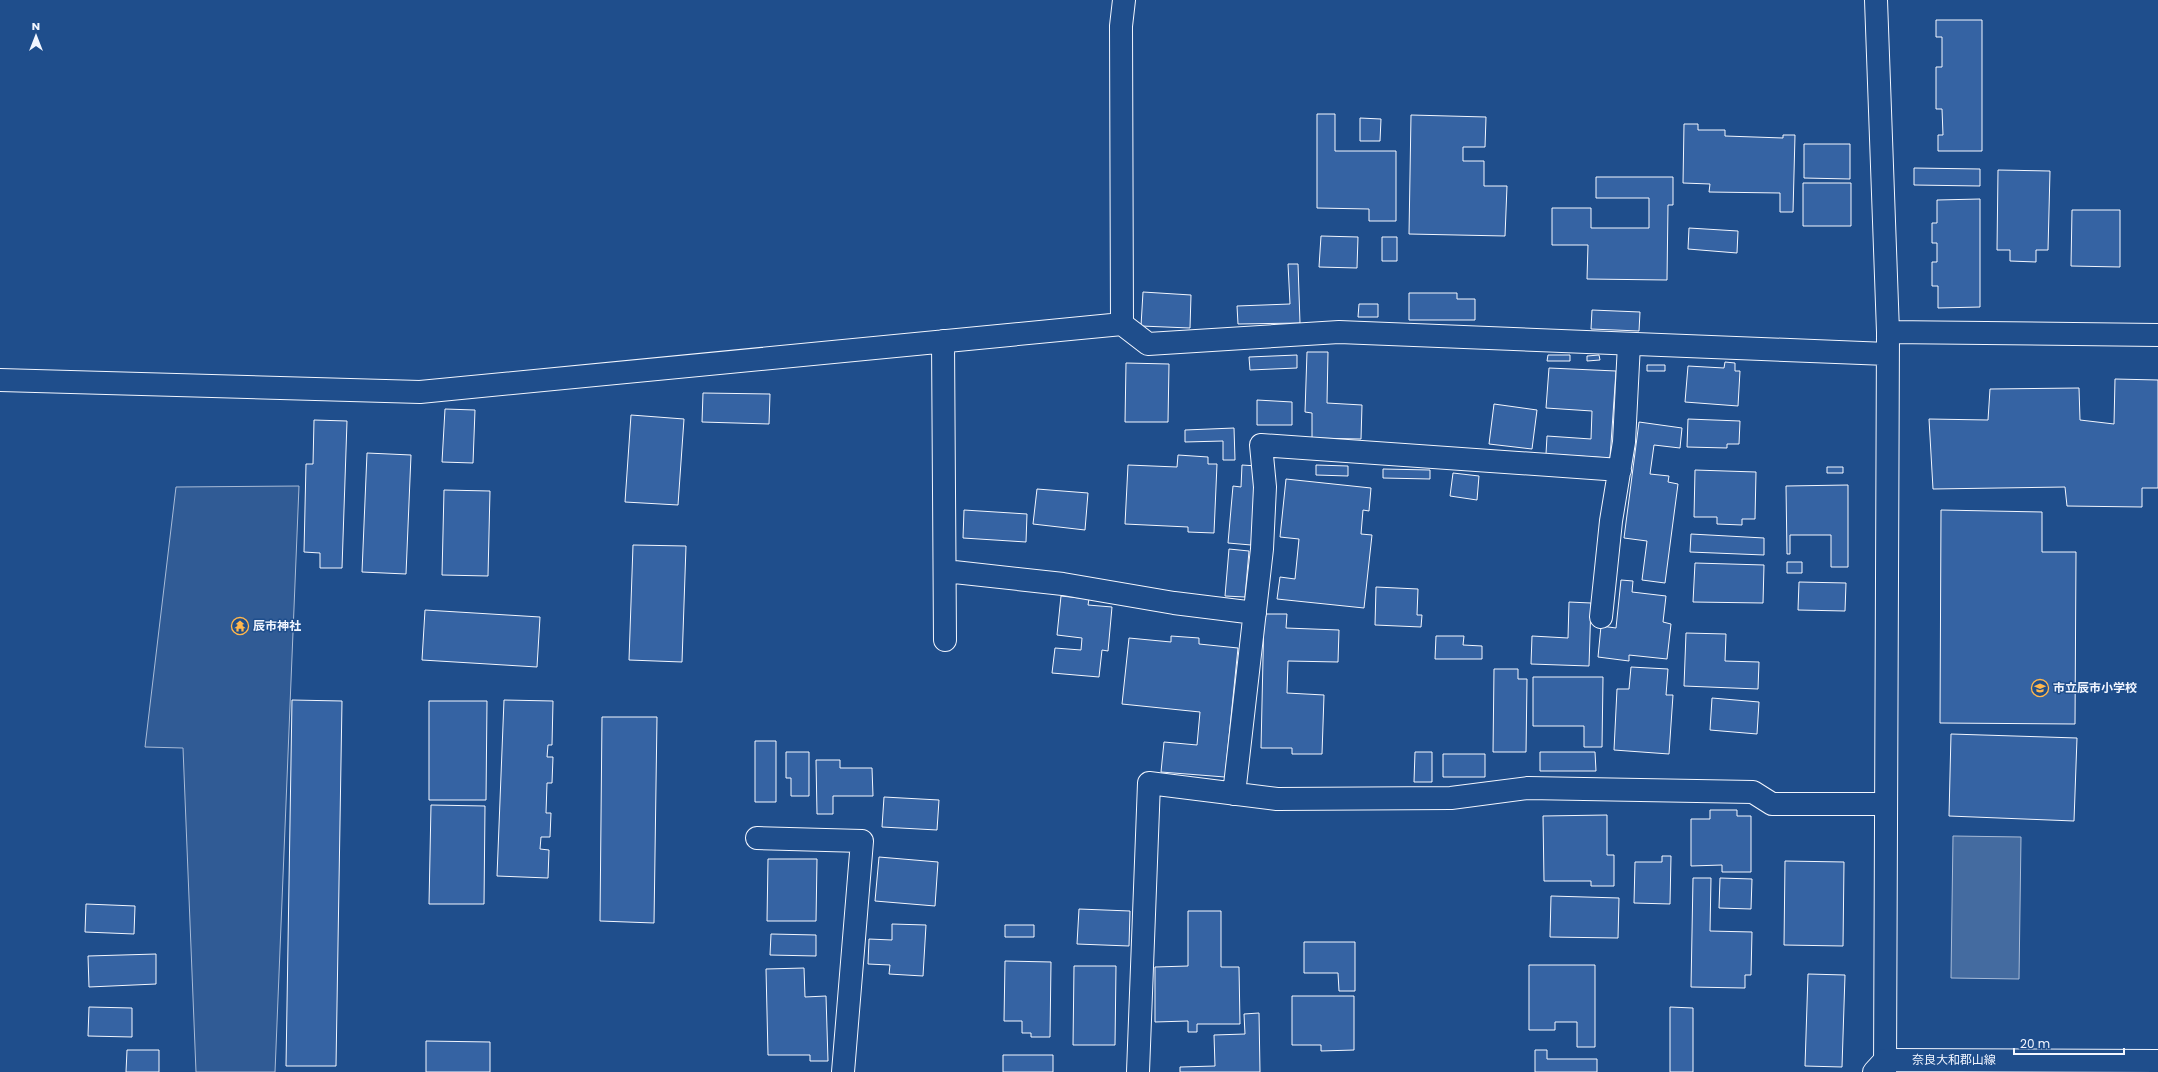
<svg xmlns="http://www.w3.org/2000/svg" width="2158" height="1072" font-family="Poppins,'Noto Sans JP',sans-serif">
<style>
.built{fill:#305b95;stroke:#a8bbd7}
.water{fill:#446ba0;stroke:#a8bbd7}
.building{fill:#3563a3;stroke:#f2f6ff}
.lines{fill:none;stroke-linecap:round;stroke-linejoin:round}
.minor-casing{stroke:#f2f6ff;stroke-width:24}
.major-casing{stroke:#f2f6ff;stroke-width:24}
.minor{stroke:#1f4e8c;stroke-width:22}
.major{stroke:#1f4e8c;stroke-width:22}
.labels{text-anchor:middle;stroke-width:3;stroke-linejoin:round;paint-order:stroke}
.poi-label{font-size:12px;font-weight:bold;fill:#f2f6ff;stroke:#1f4e8c;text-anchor:start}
.street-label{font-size:12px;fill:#f2f6ff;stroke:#1f4e8c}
</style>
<rect width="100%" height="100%" fill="#1f4e8c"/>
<path class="built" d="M299 486 275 1072H196L183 748 145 747 176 487Z"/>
<path class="water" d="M1953 836 2021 837 2019 979 1951 978Z"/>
<path class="building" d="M1936 20H1982V151H1938V135H1943L1942 109H1936V67H1942V37H1936Z
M1317 114H1335V151H1396V221H1369V209L1317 208Z
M1411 115 1486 117 1485 147H1463V161H1484V186H1507L1505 236 1409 234Z
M1360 118 1381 119 1380 141H1360Z
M1684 124H1698V130H1725V136L1783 138V135H1795L1793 212H1780V193L1709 192 1710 184 1683 183Z
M1804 144H1850V179L1804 178Z
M1914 168 1980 169V186L1914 185Z
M1998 170 2050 171 2048 250H2036V262L2010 261V250H1997Z
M1596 177H1673V205H1668L1667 280 1587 279 1588 245H1552V208H1591V228H1649V198H1596Z
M1803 183H1851V226H1803Z
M1980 199V307L1938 308V286H1932V262H1937V243H1932V223H1937V200Z
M2072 210H2120V267L2071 266Z
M1689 228 1738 231 1737 253 1688 249Z
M1321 236 1358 237 1357 268 1319 267Z
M1382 237H1397V261H1382Z
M1288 264H1298L1300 323 1238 324 1237 306 1290 304Z
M1143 292 1191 295 1190 328 1141 326Z
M1409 293H1457V299H1475V320H1409Z
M1359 304H1378V317H1358Z
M1592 310 1640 312 1639 331 1591 329Z
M1307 352H1328L1327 403 1362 405 1361 439 1312 438V413L1305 412Z
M1297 355V368L1250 370 1249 357Z
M1548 355H1570V361H1547Z
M1599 355 1600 360 1587 361V356Z
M1725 362 1735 363V371H1740L1738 406 1685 402 1688 366 1724 368Z
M1126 363 1169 364 1168 422H1125Z
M1647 365H1665V371H1647Z
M1549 368 1616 371 1610 458 1546 454 1547 436 1591 439 1592 411 1546 408Z
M2115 379 2158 380V488H2142V507L2067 506 2065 487 1933 489 1929 419 1988 420 1990 389 2079 388 2080 420 2114 424Z
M703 393 770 394 769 424 702 422Z
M1257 400 1292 402V425H1257Z
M1494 404 1537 410 1532 449 1489 444Z
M445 409 475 410 473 463 442 462Z
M631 415 684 419 678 505 625 502Z
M1688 419 1740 421 1739 444H1727V448L1687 447Z
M314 420 347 421 342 568H320V553L304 552 306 464H313Z
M1639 422 1682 428 1680 448 1654 445 1650 474 1669 476 1668 482 1678 484 1665 583 1642 580 1647 541 1624 538Z
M1234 428 1235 460H1223V441L1185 442V430Z
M367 453 411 455 406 574 362 572Z
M1178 455 1208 457V464H1217L1214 533 1188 532V527L1125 524 1128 465 1177 467Z
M1242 465 1257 466 1251 545 1228 543 1233 486 1241 487Z
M1316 465 1348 466V476L1316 475Z
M1827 467H1843V473H1827Z
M1383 469 1430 470V479L1383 478Z
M1695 470 1756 472 1755 519H1742V525L1717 524V517H1694Z
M1453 473 1479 476 1477 500 1450 496Z
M1286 479 1371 488 1369 511 1363 510 1361 534 1372 535 1364 608 1277 599 1280 577 1295 579 1299 539 1280 537Z
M1848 485V567H1831V535H1790V554H1787L1786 486Z
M1037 489 1088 493 1085 530 1033 524Z
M444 490 490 491 488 576 442 575Z
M964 510 1027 514 1026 542 963 538Z
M1941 510 2042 512V552H2076L2075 724 1940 723Z
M1691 534 1764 538V555L1690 552Z
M633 545 686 546 682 662 629 660Z
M1229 549 1249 551 1245 597 1225 596Z
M1787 562H1802V573H1787Z
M1695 563 1764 565 1763 603 1693 602Z
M1621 580 1633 581 1632 592 1666 596 1663 622 1671 624 1667 659 1629 655V661L1598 657 1601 626 1616 628Z
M1799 582 1846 583 1845 611 1798 610Z
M1376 587 1418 589 1417 615H1422L1421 627 1375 625Z
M1061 596 1089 599 1088 605 1112 607 1108 651 1102 650 1099 677 1052 673 1055 648 1081 650 1082 638 1057 635Z
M1569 602 1591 603 1589 666 1531 664 1532 636 1568 638Z
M425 610 540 617 537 667 422 660Z
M1264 614H1287L1286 628 1339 630 1338 662 1288 661 1287 693 1324 695 1322 754H1292V748H1261Z
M1686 633 1726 634 1725 661 1759 662 1758 689 1684 686Z
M1171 636 1199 638V644L1238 648 1225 777 1161 772 1164 742 1197 745 1200 712 1122 704 1129 638 1171 642Z
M1436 636H1464L1463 645 1482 646V659H1435Z
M1631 667 1668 669 1666 695H1673L1669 754 1614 750 1617 689H1629Z
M1494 669H1518V679H1527L1526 752H1493Z
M1533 677H1603L1602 747H1584V726H1533Z
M1712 698 1759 702 1757 734 1710 730Z
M292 700 342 701 336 1066H286Z
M504 700 553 701 552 745H548L547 757H553L552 783H547L546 813H551L550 837H541L540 849 549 850 548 878 497 876Z
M429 701H487L486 800H429Z
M602 717H657L654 923 600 921Z
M1951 734 2077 738 2074 821 1949 816Z
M755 741H776V802H755Z
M786 752H809V796H791V778H786Z
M1415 752H1432V782H1414Z
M1540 752H1595L1596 771H1540Z
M1443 754H1485V777H1443Z
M816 760H840V768H872L873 796H833V814H817Z
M884 797 939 800 937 830 882 827Z
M431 805 485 806 484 904H429Z
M1710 810H1737V816H1751V872H1722V865L1691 866V819H1710Z
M1607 815V855H1614V886H1591V881H1544L1543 816Z
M1662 856H1671L1670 904 1634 903 1635 862H1662Z
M879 857 938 862 935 906 875 901Z
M768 859H817L816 921H767Z
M1785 861 1844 862 1843 946 1784 945Z
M1693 878H1711L1710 931 1752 932 1751 975H1745V988L1691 987Z
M1720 878 1752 879 1751 909 1719 908Z
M1551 896 1619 898 1618 938 1550 937Z
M86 904 135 906 134 934 85 932Z
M1079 909 1130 911 1129 946 1077 944Z
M1188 911H1221V967H1239L1240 1024H1197V1032H1188V1021L1155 1022V967L1188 966Z
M892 924 926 925 923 976 889 974 890 965 868 964 869 939 892 940Z
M1005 925H1034V937H1005Z
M771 934 816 935V956L770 955Z
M1304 942H1355V991H1339L1338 973H1304Z
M156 954V984L89 987 88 956Z
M1005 961 1051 962 1050 1037H1031V1033H1022V1021H1004Z
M1529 965H1595V1047H1577V1022H1555V1030H1529Z
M1074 966H1116L1115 1045H1073Z
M804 968 805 997 826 996 828 1061H810V1055H768L766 969Z
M1808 974 1845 975 1842 1067 1805 1066Z
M1292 996H1354V1050L1321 1051V1045H1292Z
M89 1007 132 1008V1037L88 1036Z
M1670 1007 1693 1008V1072H1670Z
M1259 1013 1260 1072H1180V1067L1215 1066 1214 1035 1245 1034 1244 1014Z
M426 1041 490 1042V1072H426Z
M127 1050H159V1072H126Z
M1535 1050H1547V1059H1597V1072H1535Z
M1003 1055H1053V1072H1003Z"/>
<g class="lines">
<g class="minor-casing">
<path id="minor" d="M1876 0 1888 332 1885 1072
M1122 324 1121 26 1124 0
M1888 332 2158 335
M943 341 945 640
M0 380 420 392 1122 324 1148 344 1339 332 1887 354
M945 571 1063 584 1174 603 1255 613
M1601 617 1611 521 1624 442 1629 344
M1234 794 1262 549 1265 487 1261 445 1620 470
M757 838 862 841 843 1072
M1138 1072 1149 783 1277 799 1451 798 1528 788 1753 792 1772 804H1885"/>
</g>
<g class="major-casing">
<path id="major" d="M1874 1072 1885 1060 2158 1061"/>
</g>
<use href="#minor" class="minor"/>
<use href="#major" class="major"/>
</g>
<defs>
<g id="temple-ring" transform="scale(0.9)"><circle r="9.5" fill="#1f4e8c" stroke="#ffb74d" stroke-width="1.5"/><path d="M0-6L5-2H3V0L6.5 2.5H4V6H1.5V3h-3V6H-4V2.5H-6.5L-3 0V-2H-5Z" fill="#ffb74d"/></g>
<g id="school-ring" transform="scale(0.9)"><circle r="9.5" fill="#1f4e8c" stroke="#ffb74d" stroke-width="1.5"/><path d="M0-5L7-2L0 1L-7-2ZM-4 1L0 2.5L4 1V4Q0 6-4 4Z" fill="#ffb74d"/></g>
</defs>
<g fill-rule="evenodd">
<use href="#temple-ring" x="240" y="626"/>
<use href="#school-ring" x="2040" y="688"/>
</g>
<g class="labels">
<g class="poi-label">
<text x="253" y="630">辰市神社</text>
<text x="2053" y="692">市立辰市小学校</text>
</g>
<g class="street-label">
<text x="1954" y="1064">奈良大和郡山線</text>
</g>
</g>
<g transform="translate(36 36)" stroke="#1f4e8c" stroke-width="3" paint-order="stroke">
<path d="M0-3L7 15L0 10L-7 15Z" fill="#f2f6ff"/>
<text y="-6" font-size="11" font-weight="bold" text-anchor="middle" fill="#f2f6ff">N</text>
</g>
<path d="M2014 1048v6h110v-6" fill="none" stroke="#f2f6ff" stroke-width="2"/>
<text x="2020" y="1048" font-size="12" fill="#f2f6ff" stroke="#1f4e8c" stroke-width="3" paint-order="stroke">20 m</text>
</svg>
